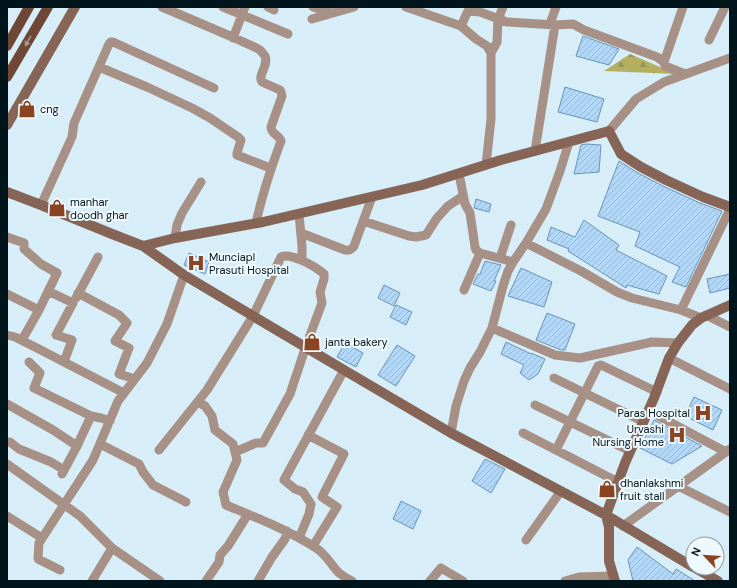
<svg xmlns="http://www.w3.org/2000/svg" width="737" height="588" font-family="'DM Sans',sans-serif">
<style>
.forest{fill:url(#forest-firs)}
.building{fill:url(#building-hatch);stroke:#6994b7}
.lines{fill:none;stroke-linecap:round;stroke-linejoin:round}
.street{stroke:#a79086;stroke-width:9}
.secondary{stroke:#866557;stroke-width:10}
.primary{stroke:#6e4736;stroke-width:10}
.oneway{fill:#a89790}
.labels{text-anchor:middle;stroke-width:4;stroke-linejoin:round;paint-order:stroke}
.poi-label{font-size:11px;fill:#00141c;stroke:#eef9fe;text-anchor:start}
</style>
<defs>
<pattern id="forest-firs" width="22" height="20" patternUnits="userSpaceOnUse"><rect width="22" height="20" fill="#b4ae61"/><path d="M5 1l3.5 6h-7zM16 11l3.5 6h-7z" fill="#999554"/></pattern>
<pattern id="building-hatch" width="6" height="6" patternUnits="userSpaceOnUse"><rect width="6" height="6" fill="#b2d7f7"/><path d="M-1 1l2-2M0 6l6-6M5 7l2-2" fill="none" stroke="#97b8d3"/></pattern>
</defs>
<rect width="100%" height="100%" fill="#d7eef8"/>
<path class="forest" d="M630 54 676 74 604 71Z"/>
<path class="building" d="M583 36 619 49 609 65 576 56Z
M565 87 604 99 597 122 558 112Z
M586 144 601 145 599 172 574 174 581 145Z
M619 161 638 173 663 186 700 203 722 211 686 287 672 282 680 267 635 246 640 232 598 216Z
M476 199 491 204 489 212 474 208Z
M584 220 619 245 616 250 667 276 659 294 627 285 626 288 568 251 569 249 547 240 551 227 575 237Z
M189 253 209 262 205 274 184 265Z
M485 261 501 265 494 281H496L491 291 473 284 478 274H480Z
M521 268 552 282 544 307 508 296Z
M730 274V288L710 293 707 279Z
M384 285 400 293 394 306 378 298Z
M396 305 412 312 406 325 390 317Z
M547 313 575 324 565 350H561L536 340Z
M506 342 531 354V353L545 359 538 374 529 380 520 373 524 365 501 354Z
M345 343 363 353 356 367 337 357Z
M397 345 415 356 396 386 378 375Z
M694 397 722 410 713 430 685 416Z
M654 420 702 446 672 464 640 448Z
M485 459 505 469 491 493 472 481Z
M401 501 421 511 413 529 393 519Z
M637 547 673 574 676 569 695 581H633L628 560Z"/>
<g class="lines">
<path class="street" d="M162 7C188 18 214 29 239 40 245 43 257 47 261 51 261 51 265 56 265 56 269 66 257 75 262 82L280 90 281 92 282 96 271 127C271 134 279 135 281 141 271 168 262 195 256 223
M223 7 288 34
M268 7 274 10
M313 7 332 13
M406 7 461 26
M312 19 354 7
M550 24 556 7
M555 25 573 24 584 30 657 57 664 62 665 66 685 74
M233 38 245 7
M709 40 725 7
M491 53 497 42 498 19 503 7
M664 62 683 7
M99 67 147 87 192 108 210 118 238 137 241 140 237 153V155L270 168
M609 131 636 99 664 82 730 58
M569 142 560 171 546 209 526 243 513 262 508 271 503 286 492 328 555 355 580 358 652 342 678 343
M486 165 491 119V53L487 46 476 39 461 26 468 11 480 12 507 22 555 25 535 151
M459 174 465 204 470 213 475 247 476 250 480 253 513 262
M41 205 72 137 74 123 109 44 111 42H113L214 88
M299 214 302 246V260
M363 221 409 236 416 237 426 235 437 218 448 206 463 196
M301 233 345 250C349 251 351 250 354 246L372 197
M7 237 24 243V249L41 264 57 273 39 310
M175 238 177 225 182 213 201 182
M526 243 581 271 617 292 632 298 681 310 701 318
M500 258 511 225
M464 290 480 253
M48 291 73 303 56 335 72 340 64 362
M78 293 119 315 127 323 115 341 129 348 119 374 135 379
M7 294 39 310 22 340
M76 298 98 257
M681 310 730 209
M706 315 730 327
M7 335 15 337 33 346 124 393
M669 358 730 389
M29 362 40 373 34 388 91 416
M554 378 644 422
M198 402 205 406 212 416 215 430 233 444 237 460 223 492 226 505C257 518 288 530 316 548 326 554 331 565 339 573 343 576 348 579 352 581
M7 404 53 430 77 446
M535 405 630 451
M649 411 726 452
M451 433 456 406 464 381 470 368 480 352 492 328
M523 433 618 482
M308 435 344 454 322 497 337 507 313 546
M7 442H10L19 449 51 462 64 470
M100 444 139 464 143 472 153 485 186 502
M159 450 207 390 253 316 281 257C291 252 316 267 324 274V279L320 292 322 303 306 346 290 394 263 443H256L235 452
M556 450 598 366 601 365 657 392
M7 464 80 516 112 548 160 581
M62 474 77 446 91 416 101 418 110 421
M678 486 730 512
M7 516 42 538
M623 526 730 449
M299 538 309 514 311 504 303 492 295 489 284 480 344 370
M526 540 561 491
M60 570 38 559 39 543 93 460 118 401 147 363 167 324 184 275
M92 581 112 548
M206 581 219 562 220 555 228 546 248 514
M258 581 272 557 285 539 287 531
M430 581 441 568 463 581
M565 581 579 577 613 576"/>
<path class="secondary" d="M7 125 75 7
M7 192 41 205 112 234 143 246 175 238 263 222 422 185 501 160 609 131 621 154 641 167 666 180 703 197 730 207
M143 246 184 275 344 370 451 433 606 515 693 567
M695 568 718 581
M615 581 609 561V527L606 515 625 463 654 398 669 358 678 343 692 325 701 318 730 305"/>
<path class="primary" d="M7 46 29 7
M7 77 48 7"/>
</g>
<defs><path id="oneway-solid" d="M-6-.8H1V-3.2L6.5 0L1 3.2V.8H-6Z"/></defs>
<use class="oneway" href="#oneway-solid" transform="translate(28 41) rotate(120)"/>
<defs>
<g id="shop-bare" transform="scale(1.38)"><path d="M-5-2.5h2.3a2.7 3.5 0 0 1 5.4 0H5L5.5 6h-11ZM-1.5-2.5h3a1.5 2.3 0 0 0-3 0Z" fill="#8b4422" stroke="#eef9fe" stroke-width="2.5" paint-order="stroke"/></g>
<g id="hospital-bare" transform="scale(1.38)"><path d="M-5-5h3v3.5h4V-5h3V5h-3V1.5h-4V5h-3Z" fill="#8b4422" stroke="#eef9fe" stroke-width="2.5" paint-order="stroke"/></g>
</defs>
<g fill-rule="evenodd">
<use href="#shop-bare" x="27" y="109"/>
<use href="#shop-bare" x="57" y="208"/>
<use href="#hospital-bare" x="196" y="263"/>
<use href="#shop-bare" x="312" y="342"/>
<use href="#hospital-bare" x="703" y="413"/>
<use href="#hospital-bare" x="677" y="435"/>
<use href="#shop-bare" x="607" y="489"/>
</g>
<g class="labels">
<g class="poi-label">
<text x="40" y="113">cng</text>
<text x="70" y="206">manhar<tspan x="70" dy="13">doodh ghar</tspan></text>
<text x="209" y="261">Munciapl<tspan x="209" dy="13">Prasuti Hospital</tspan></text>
<text x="325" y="346">janta bakery</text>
<text x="690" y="417" text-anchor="end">Paras Hospital</text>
<text x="664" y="433" text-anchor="end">Urvashi<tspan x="664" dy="13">Nursing Home</tspan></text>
<text x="620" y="487">dhanlakshmi<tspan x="620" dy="13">fruit stall</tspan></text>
</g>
</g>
<rect width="737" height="588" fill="none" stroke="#00141c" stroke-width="16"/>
<g transform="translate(705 556) rotate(295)"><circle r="19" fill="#eef9fe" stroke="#8f9da4"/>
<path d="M0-3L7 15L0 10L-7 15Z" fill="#8b4422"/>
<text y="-6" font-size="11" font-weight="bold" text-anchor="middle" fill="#00141c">N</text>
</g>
</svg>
